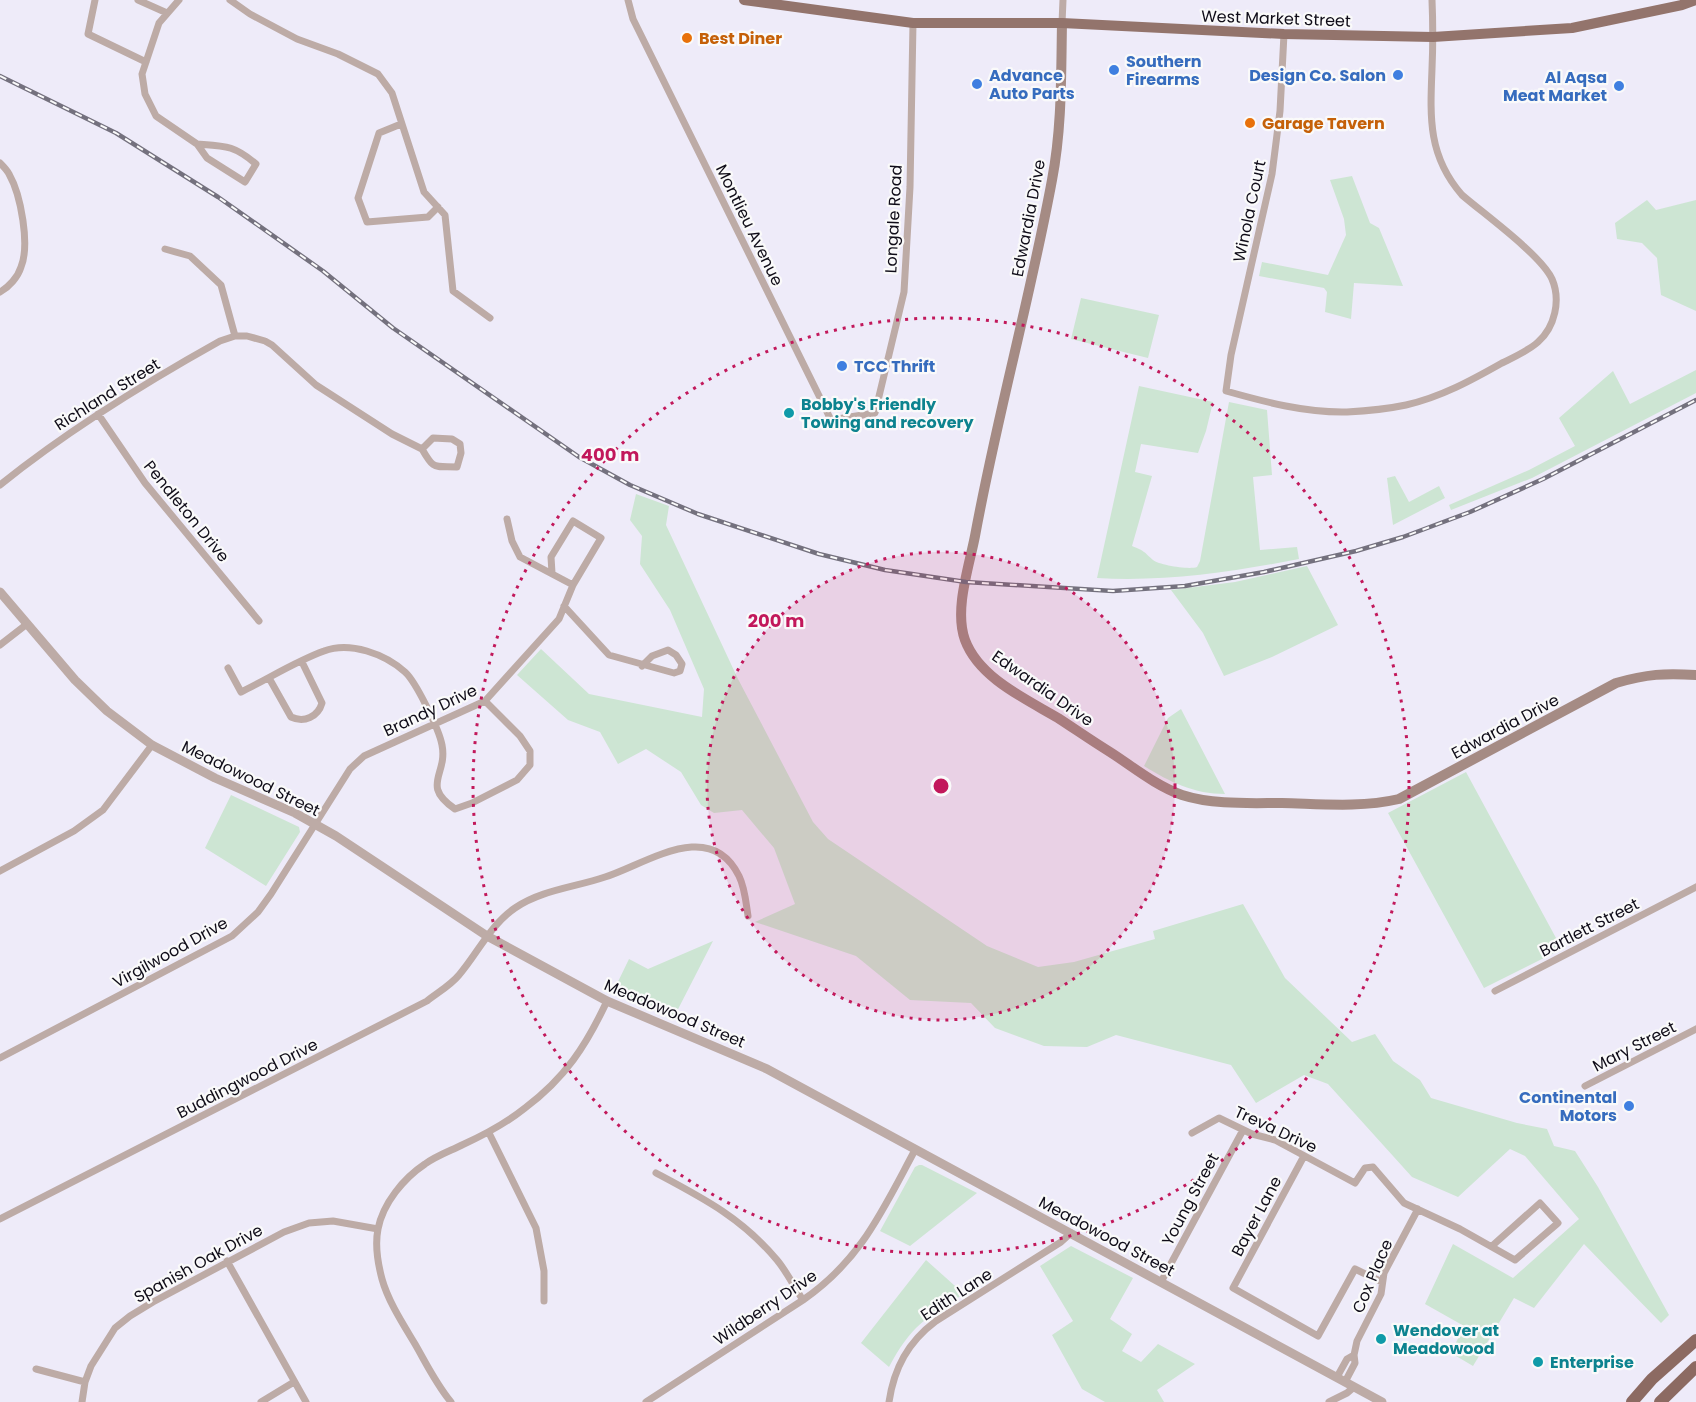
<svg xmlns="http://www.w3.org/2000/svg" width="1696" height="1402" font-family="Poppins,sans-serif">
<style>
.green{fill:#cde5d3}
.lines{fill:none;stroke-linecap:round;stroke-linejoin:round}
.minor{stroke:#bdaba6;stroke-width:7}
.tertiary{stroke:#bdaba6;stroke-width:9}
.secondary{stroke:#a58b84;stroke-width:10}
.primary{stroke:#93746c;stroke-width:10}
.trunk{stroke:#8c6a62;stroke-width:12}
.rail-casing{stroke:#74717e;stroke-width:4.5}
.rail{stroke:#fafafa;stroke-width:2;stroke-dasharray:7;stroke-linecap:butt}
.ring{fill:none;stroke:#c2185b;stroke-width:3;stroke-dasharray:3 6}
.food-dot{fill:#e8710a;stroke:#fafafa;stroke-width:2}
.shop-dot{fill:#3f7fe0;stroke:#fafafa;stroke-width:2}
.culture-dot{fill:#0f9aa8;stroke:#fafafa;stroke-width:2}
.labels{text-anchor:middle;stroke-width:4.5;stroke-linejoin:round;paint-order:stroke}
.street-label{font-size:16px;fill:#0f0c18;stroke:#fafafa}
.food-label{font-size:16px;font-weight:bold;fill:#c56008;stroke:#fafafa;text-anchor:start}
.shop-label{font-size:16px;font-weight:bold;fill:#366cbe;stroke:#fafafa;text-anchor:start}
.culture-label{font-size:16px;font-weight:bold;fill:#0d838f;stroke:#fafafa;text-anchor:start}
.centre{fill:#c2185b;stroke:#fafafa;stroke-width:3}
.ring-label{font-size:18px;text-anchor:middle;font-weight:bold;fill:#c2185b;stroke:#fafafa;stroke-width:4.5;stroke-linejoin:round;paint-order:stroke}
</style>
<rect width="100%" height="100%" fill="#eeebf9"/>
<path class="green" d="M1352 176 1370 223 1379 228 1403 286 1354 283 1351 319 1325 312 1327 292 1324 288 1259 276 1262 262 1328 275 1346 235 1344 219 1330 180Z
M1647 200 1656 210 1696 200V311L1661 295 1657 258 1642 243 1617 239 1615 223Z
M1081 298 1159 315 1148 358 1071 339Z
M1696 370V393L1532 478 1451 510 1449 505 1529 470 1575 446 1559 418 1613 371 1630 404Z
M1139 386 1213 402 1206 431 1198 453 1141 444 1135 472 1152 476 1132 546C1145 551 1144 552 1153 560 1159 565 1189 570 1197 567L1200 561 1229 402 1267 410 1272 475 1253 477 1260 550 1297 547 1299 559C1232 572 1165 582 1097 578Z
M1395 476 1409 502 1439 486 1445 498 1393 525 1387 478Z
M636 494 669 506 666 525 738 679 813 822 828 839 987 946 1038 967 1074 962 1155 939 1153 931 1243 904 1285 978 1352 1042 1375 1034 1393 1061 1420 1080 1431 1098 1517 1123 1547 1129 1554 1146 1575 1151 1598 1187 1669 1315 1661 1323 1584 1244 1534 1308 1514 1298 1473 1366 1451 1353 1464 1326 1425 1304 1453 1244 1513 1278 1579 1219 1525 1156 1510 1149 1458 1197 1412 1177 1328 1084 1304 1075 1256 1103 1231 1065 1116 1035 1087 1047 1044 1046 995 1028 971 1003 910 1000 856 956 755 922 795 904 774 848 742 810 714 813 701 805 681 772 646 749 618 764 600 732 568 720 517 675 541 649 589 694 702 717 704 689 670 610 640 564 642 536 630 520Z
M1307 566 1338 625 1272 657 1224 676 1203 633 1171 590 1235 582Z
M1181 709 1225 794C1194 794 1170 782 1144 766L1168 718Z
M1466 772 1562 949 1484 988 1388 813Z
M231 795 299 827 300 832 266 886 205 848Z
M713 941 673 1019 613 992 629 959 648 969Z
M919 1165H922L977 1193 910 1246 880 1231 915 1167Z
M1071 1246 1133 1278 1110 1319 1132 1334 1122 1351 1141 1362 1158 1344 1195 1364 1157 1390 1164 1402H1105L1082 1389 1052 1335 1073 1321 1040 1266Z
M926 1260 964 1294C925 1318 911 1326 889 1367L861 1343Z"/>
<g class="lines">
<path class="minor" d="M95 0 88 34 146 62
M138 0 167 13
M179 0 159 23 142 74 145 94 156 116 197 144 207 158 245 182 256 164C234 145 225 146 197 144
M230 0 250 14 297 39 338 54 378 74 392 93 424 192 445 215 453 291 490 318
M628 0 633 19 831 420 875 413 904 292 910 187 913 23
M1062 23 1063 0
M1284 34 1280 111 1272 174 1231 355 1226 391C1265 402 1306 413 1347 412 1367 411 1387 409 1406 405 1441 397 1472 380 1502 363 1514 357 1528 351 1538 342 1555 327 1561 300 1552 279 1541 255 1484 214 1462 195 1428 156 1430 118 1432 69 1433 46 1433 23 1432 0
M401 124 379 133 358 198 367 222 428 217 438 207
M0 163C3 166 7 170 9 174 21 195 30 245 21 267 18 277 9 287 0 292
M165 249 190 256 221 285 235 336
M98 414 145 483 259 621
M433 438 452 439 460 444 461 453 457 467C433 466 434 470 422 449Z
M0 485C68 430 143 384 220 341L235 336H247L265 341 272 345 316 385 392 434 422 449
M507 519 512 541 520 557 573 585
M564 606 609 655 674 673 680 671 682 664 676 655 668 650 652 656 642 666
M0 645 27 624
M228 668 241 692C268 679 296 661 324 651 350 641 385 654 405 672 416 682 439 729 442 745 448 775 420 785 455 809L472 803 517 780 530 765V751L520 736 485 701
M269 678 291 717C304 723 318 717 322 703L302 662
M0 871 74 831 103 810 152 745
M1495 991 1696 887
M0 1058 232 936 258 912 271 894 350 769 364 756 485 701 559 619 573 585 601 538 573 521 551 557 552 573
M1585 1086 1696 1029
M489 1133 536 1228 544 1271V1301
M1192 1133 1219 1118 1252 1134 1275 1140 1355 1183 1365 1168 1373 1167 1404 1203 1460 1229 1515 1260 1558 1223 1540 1203 1492 1246
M1304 1156 1233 1288 1318 1336 1355 1269 1382 1282
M656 1173C703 1198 742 1218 777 1260 787 1272 794 1287 803 1300
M0 1219 427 1001C437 993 451 985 459 975 478 953 490 925 515 908 541 890 576 887 605 877 646 864 710 817 739 876 745 888 746 903 748 916
M227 1261 306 1402
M1161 1282 1243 1130
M36 1369 85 1382
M1337 1377 1347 1359 1354 1355
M1345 1382 1355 1363 1354 1355 1357 1341 1381 1294 1384 1273 1418 1209
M82 1402 85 1382 91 1366 115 1328 130 1316 153 1302 284 1232 309 1223 333 1221 378 1229
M261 1402 294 1382
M451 1402C436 1384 426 1363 415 1344 403 1324 388 1301 382 1279 378 1264 375 1244 378 1229 383 1203 404 1178 425 1164 436 1156 450 1151 462 1145 484 1135 505 1124 525 1108 565 1078 586 1046 607 1001
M646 1402 803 1300C861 1260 882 1211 915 1150
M889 1402C894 1368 908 1342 936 1321L1061 1242 1071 1233
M1329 1402 1347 1393 1354 1387"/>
<path class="tertiary" d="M0 592 75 680 107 711 152 745 215 778 295 813 336 836 487 936 607 1001 767 1069 1382 1402"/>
<path class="secondary" d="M1062 23C1061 76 1062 128 1052 180 1030 299 997 416 975 536 969 567 954 610 965 640 979 678 1026 699 1058 718 1075 729 1092 741 1110 752 1132 766 1156 786 1182 795 1213 805 1249 803 1282 803 1322 804 1360 808 1399 799L1616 683C1647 674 1665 673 1696 675"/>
<path class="primary" d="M744 0 913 23H1062L1284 34 1433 37 1572 28 1682 5 1696 0"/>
<path class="trunk" d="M1632 1402 1652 1379 1696 1340
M1660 1402 1696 1367"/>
<g class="rail-casing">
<path id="rail" d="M0 76 116 133 218 197 323 271 393 328 579 457 630 485 698 514 819 554 885 570 966 582 1113 591 1185 586 1264 572 1356 551 1403 537 1470 512 1543 479 1696 400"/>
</g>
<use href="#rail" class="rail"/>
</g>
<circle cx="941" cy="786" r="234" fill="#c2185b" fill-opacity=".12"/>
<g class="ring">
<circle cx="941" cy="786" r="234"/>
<circle cx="941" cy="786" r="468"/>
</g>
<g class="food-dot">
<circle cx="687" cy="38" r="6"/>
<circle cx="1250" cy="123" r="6"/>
</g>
<g class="shop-dot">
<circle cx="1114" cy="70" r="6"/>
<circle cx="1398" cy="75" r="6"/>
<circle cx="977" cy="84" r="6"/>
<circle cx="1619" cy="86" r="6"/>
<circle cx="842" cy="366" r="6"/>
<circle cx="1629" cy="1106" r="6"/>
</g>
<g class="culture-dot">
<circle cx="789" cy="413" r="6"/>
<circle cx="1381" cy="1339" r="6"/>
<circle cx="1538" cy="1362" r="6"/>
</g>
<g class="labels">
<g class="street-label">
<text transform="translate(1276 18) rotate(2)" y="6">West Market Street</text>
<text transform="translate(1249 211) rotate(-78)" y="6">Winola Court</text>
<text transform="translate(1028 218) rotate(-79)" y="6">Edwardia Drive</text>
<text transform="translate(893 219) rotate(-87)" y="6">Longale Road</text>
<text transform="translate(750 225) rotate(64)" y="6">Montlieu Avenue</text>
<text transform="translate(107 394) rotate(-32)" y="6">Richland Street</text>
<text transform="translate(187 511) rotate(51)" y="6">Pendleton Drive</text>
<text transform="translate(1043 688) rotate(35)" y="6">Edwardia Drive</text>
<text transform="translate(430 710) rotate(-25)" y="6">Brandy Drive</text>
<text transform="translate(1505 726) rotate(-28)" y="6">Edwardia Drive</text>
<text transform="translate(251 778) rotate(26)" y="6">Meadowood Street</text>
<text transform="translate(1589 927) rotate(-27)" y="6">Bartlett Street</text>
<text transform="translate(170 952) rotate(-29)" y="6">Virgilwood Drive</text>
<text transform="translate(675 1013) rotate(23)" y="6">Meadowood Street</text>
<text transform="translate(1634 1046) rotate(-27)" y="6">Mary Street</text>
<text transform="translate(247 1078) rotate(-27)" y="6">Buddingwood Drive</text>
<text transform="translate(1276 1129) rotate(25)" y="6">Treva Drive</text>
<text transform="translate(1190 1199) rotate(-62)" y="6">Young Street</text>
<text transform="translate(1256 1216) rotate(-62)" y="6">Bayer Lane</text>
<text transform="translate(1107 1236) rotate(28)" y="6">Meadowood Street</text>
<text transform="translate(198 1263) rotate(-29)" y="6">Spanish Oak Drive</text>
<text transform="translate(1372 1276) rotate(-67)" y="6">Cox Place</text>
<text transform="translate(956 1294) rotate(-33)" y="6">Edith Lane</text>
<text transform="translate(765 1307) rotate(-34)" y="6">Wildberry Drive</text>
</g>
<g class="food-label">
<text x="699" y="44">Best Diner</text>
<text x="1262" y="129">Garage Tavern</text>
</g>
<g class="shop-label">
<text x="1126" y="67">Southern<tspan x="1126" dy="18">Firearms</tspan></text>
<text x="989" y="81">Advance<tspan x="989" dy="18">Auto Parts</tspan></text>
<text x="1386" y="81" text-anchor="end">Design Co. Salon</text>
<text x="1607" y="83" text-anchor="end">Al Aqsa<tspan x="1607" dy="18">Meat Market</tspan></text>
<text x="854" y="372">TCC Thrift</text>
<text x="1617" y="1103" text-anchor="end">Continental<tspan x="1617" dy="18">Motors</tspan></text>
</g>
<g class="culture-label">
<text x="801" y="410">Bobby's Friendly<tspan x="801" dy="18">Towing and recovery</tspan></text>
<text x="1393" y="1336">Wendover at<tspan x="1393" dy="18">Meadowood</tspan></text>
<text x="1550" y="1368">Enterprise</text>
</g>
</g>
<circle cx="941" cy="786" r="9" class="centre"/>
<g class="ring-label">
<text x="610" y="461">400 m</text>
<text x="776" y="627">200 m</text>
</g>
</svg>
